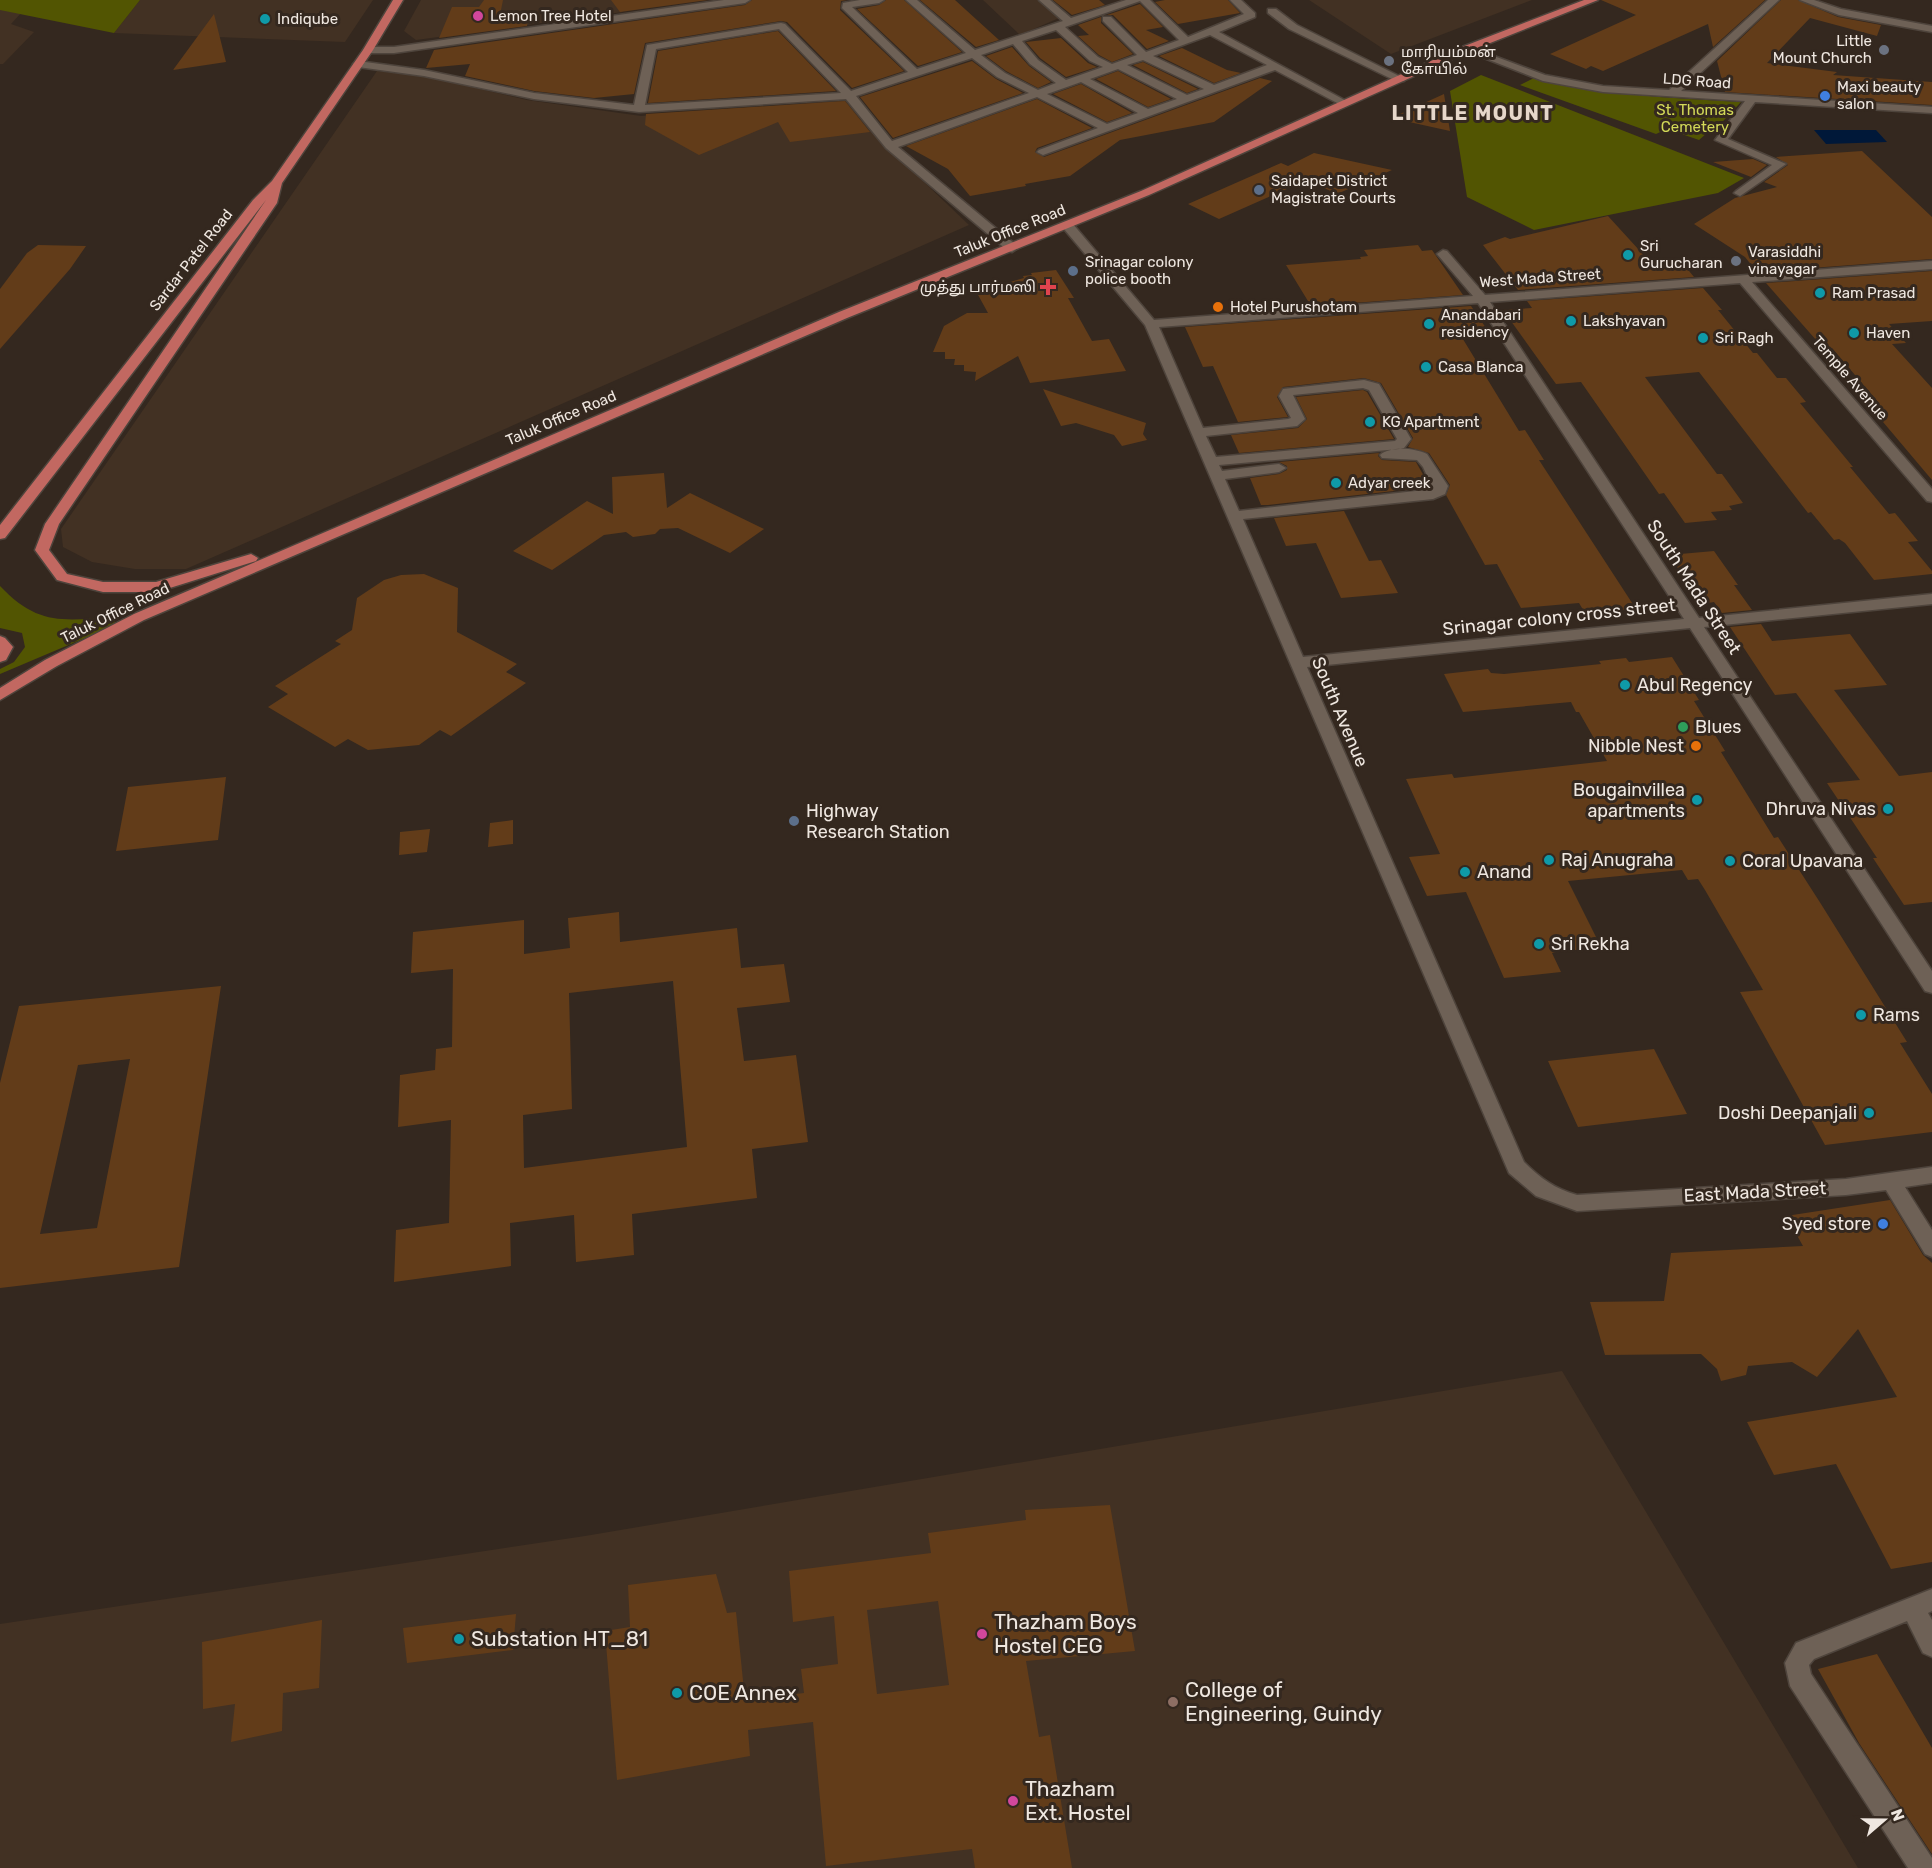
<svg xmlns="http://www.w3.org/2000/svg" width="1932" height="1868" font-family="Rubik,'Noto Sans Tamil',sans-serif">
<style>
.built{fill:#423123}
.green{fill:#525502}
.water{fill:#001839}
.building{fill:#623c19;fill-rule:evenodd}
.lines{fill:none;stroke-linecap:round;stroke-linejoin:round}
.minor-casing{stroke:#4e443c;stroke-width:3}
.major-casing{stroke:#4e443c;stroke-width:3}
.minor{fill:#6e6156;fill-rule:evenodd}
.major{fill:#c26861;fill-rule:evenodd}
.hotel-dot{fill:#d1479c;stroke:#34281f;stroke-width:2}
.culture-dot{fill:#0f9aa8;stroke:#34281f;stroke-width:2}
.worship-dot{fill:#6b7280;stroke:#34281f;stroke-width:2}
.shop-dot{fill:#3f7fe0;stroke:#34281f;stroke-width:2}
.service-dot{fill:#5c6f8a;stroke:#34281f;stroke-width:2}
.health-dot{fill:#e0444e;stroke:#34281f;stroke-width:2}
.food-dot{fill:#e8710a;stroke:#34281f;stroke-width:2}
.leisure-dot{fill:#2e9e5b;stroke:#34281f;stroke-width:2}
.education-dot{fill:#8d6e63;stroke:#34281f;stroke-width:2}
.labels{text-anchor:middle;stroke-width:6;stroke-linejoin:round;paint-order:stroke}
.far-poi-label{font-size:15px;fill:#efe7e0;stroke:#34281f;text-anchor:start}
.far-street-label{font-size:15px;fill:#efe7e0;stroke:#34281f}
.far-park-label{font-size:15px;fill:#d3d958;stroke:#34281f}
.street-label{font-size:18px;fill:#efe7e0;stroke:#34281f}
.poi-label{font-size:18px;fill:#efe7e0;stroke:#34281f;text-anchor:start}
.far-district-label{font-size:20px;font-weight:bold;letter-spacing:1.5px;fill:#e6d7ca;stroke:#34281f}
.near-poi-label{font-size:21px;fill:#efe7e0;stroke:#34281f;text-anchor:start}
</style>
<rect width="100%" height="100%" fill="#34281f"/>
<path class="built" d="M140 0H373L345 42 114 33Z
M421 0H614L623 12 416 40 404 31Z
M983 0H1053L1059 18 1020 35Z
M1309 0H1532L1391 54Z
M0 8 22 12 11 24 34 32 3 64H0Z
M377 71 429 77 527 100 641 116 849 100 880 140 969 225 186 569H135L92 562 63 547 61 529Z
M1562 1371 1858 1868H0V1624L585 1536Z"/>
<path class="green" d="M0 0H140L114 33 0 10Z
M1481 75 1744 178 1718 193 1534 230 1467 197 1450 91Z
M1534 78C1601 95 1671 98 1741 102L1711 134 1707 133 1699 140 1667 129 1656 134 1520 85Z
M0 586C37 625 62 621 112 617L117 619 111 627 0 674V669L14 662 25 647 22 633 0 628Z"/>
<path class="water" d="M1814 130H1876L1887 142 1826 144Z"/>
<path class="building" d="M484 0H503L500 15 529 12 527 26 439 38 452 7H479Z
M611 0H708L620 12Z
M752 0H847L841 1 840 10 904 71 852 88 787 22 781 21 645 43 634 94 594 98 534 91 465 76 470 64 426 68 434 50 745 5Z
M886 0H904L962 52 918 66 857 9 879 5Z
M920 0H955L999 40 976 47Z
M1053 0H1099L1105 5 1072 15Z
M1165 0H1228L1240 13 1178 24 1155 2Z
M1601 0H1765L1713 47 1708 24 1603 71 1591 66 1586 69 1550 54 1636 15Z
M1781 0H1798L1838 17 1881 25 1877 36 1810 18 1767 63 1837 72 1833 75 1932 82V105L1725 92 1717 61Z
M1140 4 1163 27 1146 30 1169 41 1147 49 1113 15H1107Z
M214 14 226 62 173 70Z
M1101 17V23L1133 54 1112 62 1099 55 1078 36 1089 35 1078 25Z
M778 31 836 91 648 103 658 51Z
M1061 38 1088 63 1097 67 1066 77 1040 58 1026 42Z
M1012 47 1029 66 1051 82 1038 88 1006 71 986 56Z
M1182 48 1227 70 1241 73 1214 83 1159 56Z
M972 61 996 79 1023 93 893 138 860 97Z
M1143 62 1198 89 1187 93 1133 65Z
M1118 71 1171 99 1148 107 1096 79Z
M1260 78 1272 81 1214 122 1120 140 1070 176 1025 184 1026 186 970 196 948 169 906 146 1037 99 1092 128 1037 148 1035 152 1044 157Z
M1081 84 1132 113 1107 122 1053 94Z
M1444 94 1450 131 1391 118Z
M845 101 870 132 790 142 778 122 699 155 645 125 646 114Z
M1862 151 1932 217V259L1757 272 1745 257 1694 224 1735 198 1777 187 1764 182 1788 165 1776 157Z
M1314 153 1392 170 1337 194 1307 180 1219 219 1188 204 1281 163 1288 166Z
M1753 159 1767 165 1751 177 1713 162Z
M1608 216 1650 262 1680 260 1694 277 1518 290 1483 245 1505 237 1510 239Z
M38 245 86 246 70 269 0 349V289L27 253Z
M1418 245 1422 251 1432 250 1463 295 1311 306 1286 265 1361 259 1360 257 1368 256 1364 250Z
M1056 270 1074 298H1068L1092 341 1109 339 1126 371 1030 383 1018 356 975 381 976 372 964 371V365H954L955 359H945V352H933L944 326 967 313H988L977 293 997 288 995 286 1024 278 1023 276 1032 275 1031 273Z
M1932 271V321L1889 324 1906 343 1892 344 1932 388V480L1867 403 1878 402 1832 348 1824 349 1766 283Z
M1703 288 1722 310H1718L1753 353H1757L1777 378H1786L1806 402 1800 403 1853 467H1850L1889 514 1895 513 1918 541 1908 542 1932 571V574L1874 580 1845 543 1839 539 1834 540 1811 512 1808 513 1699 372 1645 377 1717 474H1722L1743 503 1729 506 1732 510 1711 512 1717 520 1685 523 1664 493 1659 494 1581 382 1556 384 1503 310 1532 308 1527 301Z
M1471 306 1486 328 1458 331 1519 431 1525 430 1544 460H1539L1636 609 1585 613 1579 603 1521 608 1497 564 1485 565 1446 495 1450 485 1429 453 1408 447 1413 438 1381 383 1364 378 1283 387 1277 397 1288 417 1238 422 1213 366 1203 367 1185 327Z
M1043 389 1146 423 1143 434 1147 440 1122 446 1114 435 1076 423 1061 426Z
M1363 390 1367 392 1394 439 1239 453 1231 435 1298 428 1307 419 1296 397Z
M1379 453 1378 456 1382 460 1416 462 1430 487 1268 505H1261L1250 478 1279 474 1287 470V466L1279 462Z
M664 473 667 508 690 493 764 529 730 553 678 528 660 529 655 534 633 537 626 532 604 535 552 570 513 551 587 501 613 514 612 477Z
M1344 511 1369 561 1381 560 1398 593 1341 598 1316 543 1286 546 1274 518Z
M1714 551 1738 585H1734L1752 610 1722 613 1714 602 1702 604 1669 555Z
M424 574 458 588 457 632 517 664 506 672 526 683 451 736 440 730 419 745 368 750 348 739 335 747 268 707 288 694 275 686 341 644 335 641 352 630 357 598 384 580 401 575Z
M1761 624 1772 641 1850 634 1887 685 1834 690 1899 776 1932 772V902L1904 905 1873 858H1877L1827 783 1860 780 1796 693 1775 695 1730 627Z
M1672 657 1699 700 1694 701 1725 751 1721 752 1774 838 1778 837 1821 904 1907 1042 1900 1043 1932 1094V1132L1825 1145 1740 992 1763 990 1705 890 1698 879 1688 880 1682 870 1568 881 1597 939 1587 940 1591 948 1552 953 1561 972 1504 978 1466 892 1427 896 1409 857 1440 854 1406 779 1452 774 1454 778 1607 761 1579 712H1576L1571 702 1463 712 1444 674 1488 669 1491 673 1504 674 1601 664 1599 661 1626 658 1629 662Z
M226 777 218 840 116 851 128 787Z
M513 820V844L488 847 490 823Z
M430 829 427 852 399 855 400 832Z
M619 912 620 942 737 928 741 968 784 964 790 1002 737 1008 744 1061 796 1055 808 1142 752 1149 757 1198 632 1214 634 1255 576 1262 574 1215 510 1223 511 1266 394 1282 396 1230 449 1223 451 1120 398 1127 400 1075 435 1070 436 1049 452 1047 453 969 411 973 413 932 524 920V954L570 948 568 918ZM673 981 687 1147 524 1168 523 1115 572 1109 569 993Z
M221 986 179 1267 0 1288V1083L19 1006ZM130 1059 97 1228 40 1234 78 1065Z
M1654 1049 1687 1114 1578 1127 1548 1061Z
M1890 1200 1923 1255 1932 1263V1562L1891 1569 1836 1464 1774 1475 1747 1422 1897 1397 1858 1329 1817 1377 1792 1362 1748 1366 1746 1375 1721 1381 1717 1369 1701 1354 1605 1355 1590 1302 1664 1301 1671 1253 1803 1246 1786 1216Z
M1110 1505 1135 1651 1026 1661 1039 1737 1050 1735 1072 1868H975L972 1849 826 1866 813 1722 748 1730 750 1756 617 1780 605 1631 630 1627 628 1585 716 1574 727 1613 736 1612 745 1700 804 1693 801 1669 838 1664 834 1616 793 1622 789 1571 931 1553 928 1533 1026 1520 1025 1510ZM938 1601 949 1685 877 1694 867 1610Z
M516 1614 513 1650 407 1663 403 1628Z
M322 1620 319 1688 283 1693 282 1731 231 1742 235 1704 203 1709 202 1642Z
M1877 1654 1932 1748V1854L1859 1743 1818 1669Z"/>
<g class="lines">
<g class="minor-casing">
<path id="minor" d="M724 0H750L745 3 394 53H368L363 50 368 47H394Z
M860 0H884L879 3 852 7 917 69 966 53 906 0H917L975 50 1063 21 1039 0H1050L1071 18 1126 0H1150L1188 37 1244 14 1230 0H1241L1255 13V17L1219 32 1350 103 1345 106 1341 105 1275 70 1043 155 1037 152 1039 150 1098 128 1037 97 898 147 1016 245 1018 248 1012 252 1008 251 886 148 846 99 639 112 534 99 424 76 358 67 353 64 358 61 424 70 534 93 634 105 647 45 781 23 785 24 851 91 908 72 842 8 843 3ZM1140 1 1179 40 1146 52 1111 17H1103V21L1137 55 1112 64 1098 57 1065 27ZM779 29 841 93 645 105 656 49ZM1056 30 1090 61 1103 67 1066 80 1038 60 1022 41ZM1210 35 1267 65 1214 85 1153 56ZM1013 44 1030 64 1056 83 1038 90 1005 73 981 55ZM972 58 997 77 1029 93 892 141 856 96ZM1143 60 1204 89 1187 95 1127 65ZM1118 69 1177 99 1148 109 1090 79ZM1081 82 1138 113 1107 124 1047 94Z
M1768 0H1779L1681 91 1932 107V113L1755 102 1728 139 1786 164 1740 196 1734 193 1736 191 1772 165 1715 140 1745 101 1603 92 1543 81 1461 49 1470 47 1545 75 1603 86 1669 90Z
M1800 0H1814L1841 9 1932 26V32L1839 15Z
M1268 9H1276L1297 25 1405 79 1404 81H1396L1289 29 1268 13Z
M1068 222 1072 223 1154 320 1473 296 1437 254 1443 250 1447 251 1485 295 1932 261V269L1752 282 1932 489V502L1927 501 1740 283 1490 302 1699 618 1932 594V604L1704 627 1932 971V993L1925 991 1690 628 1307 667 1524 1162C1540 1178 1555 1189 1577 1195L1846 1179 1932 1167V1183L1905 1187 1932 1230V1257L1925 1254 1886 1190 1846 1195 1577 1211 1536 1196 1509 1173 1145 325 1064 229V223ZM1478 303 1684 619 1303 657 1243 519 1433 499 1445 494 1448 486 1427 454C1414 448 1391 446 1380 455L1382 458 1417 460 1423 467 1433 489 1239 511 1225 479 1279 472 1286 468 1279 464 1222 471 1219 465 1399 449 1404 448 1411 439 1379 384 1364 380 1283 389 1279 396 1291 418 1288 419 1203 428 1159 327ZM1363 388 1369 390 1397 439 1395 441 1216 457 1206 436 1297 426 1305 419 1293 395Z
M1932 1589V1611L1928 1613 1932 1620V1657L1923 1653 1907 1621 1814 1659 1809 1665 1811 1674 1932 1858V1868H1908L1790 1686 1785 1663 1796 1643Z"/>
</g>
<g class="major-casing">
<path id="major" d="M393 0H403L373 50 282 183 277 203 59 524 49 550 67 574 103 582H156L251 554 258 558 256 561 157 592H103L57 580 35 550 45 524 266 200 5 538 0 539V525L253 200 272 181 363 50Z
M1584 0H1598L1470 51 1149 195 847 318 144 620 57 666 0 700V688L45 660 134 614 839 312 1141 191 1462 47Z
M0 636 5 638 13 647 6 660 0 662Z"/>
</g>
<use href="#minor" class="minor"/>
<use href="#major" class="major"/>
</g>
<g class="hotel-dot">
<circle cx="478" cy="16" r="6"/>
<circle cx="982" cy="1634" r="6"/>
<circle cx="1013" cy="1801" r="6"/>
</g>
<g class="culture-dot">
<circle cx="265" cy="19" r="6"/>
<circle cx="1628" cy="255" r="6"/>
<circle cx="1820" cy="293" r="6"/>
<circle cx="1571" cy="321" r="6"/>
<circle cx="1429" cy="324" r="6"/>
<circle cx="1854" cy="333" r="6"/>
<circle cx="1703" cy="338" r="6"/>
<circle cx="1426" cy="367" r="6"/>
<circle cx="1370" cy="422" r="6"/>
<circle cx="1336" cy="483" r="6"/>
<circle cx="1625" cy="685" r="6"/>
<circle cx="1697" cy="800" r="6"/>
<circle cx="1888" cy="809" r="6"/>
<circle cx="1549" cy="860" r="6"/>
<circle cx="1730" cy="861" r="6"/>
<circle cx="1465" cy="872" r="6"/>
<circle cx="1539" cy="944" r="6"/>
<circle cx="1861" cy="1015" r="6"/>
<circle cx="1869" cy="1113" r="6"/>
<circle cx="459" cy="1639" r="6"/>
<circle cx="677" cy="1693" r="6"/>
</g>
<g class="worship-dot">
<circle cx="1884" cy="50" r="6"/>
<circle cx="1389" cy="61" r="6"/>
<circle cx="1736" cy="261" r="6"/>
</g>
<g class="shop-dot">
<circle cx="1825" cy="96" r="6"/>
<circle cx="1883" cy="1224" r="6"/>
</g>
<g class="service-dot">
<circle cx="1259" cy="190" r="6"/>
<circle cx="1073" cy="271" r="6"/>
<circle cx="794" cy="821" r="6"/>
</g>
<path class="health-dot" d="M1045 278h6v6h6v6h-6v6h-6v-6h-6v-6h6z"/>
<g class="food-dot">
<circle cx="1218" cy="307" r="6"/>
<circle cx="1696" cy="746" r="6"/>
</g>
<circle class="leisure-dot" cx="1683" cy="727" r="6"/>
<circle class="education-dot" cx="1173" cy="1702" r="6"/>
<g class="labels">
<g class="far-poi-label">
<text x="490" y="21">Lemon Tree Hotel</text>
<text x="277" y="24">Indiqube</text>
<text x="1872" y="46" text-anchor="end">Little<tspan x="1872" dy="17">Mount Church</tspan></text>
<text x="1401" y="57">மாரியம்மன்<tspan x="1401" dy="17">கோயில்</tspan></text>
<text x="1837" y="92">Maxi beauty<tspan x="1837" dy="17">salon</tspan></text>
<text x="1271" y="186">Saidapet District<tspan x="1271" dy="17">Magistrate Courts</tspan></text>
<text x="1640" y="251">Sri<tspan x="1640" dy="17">Gurucharan</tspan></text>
<text x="1748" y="257">Varasiddhi<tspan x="1748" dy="17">vinayagar</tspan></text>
<text x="1085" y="267">Srinagar colony<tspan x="1085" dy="17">police booth</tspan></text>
<text x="1036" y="292" text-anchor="end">முத்து பார்மஸி</text>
<text x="1832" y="298">Ram Prasad</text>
<text x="1230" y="312">Hotel Purushotam</text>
<text x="1441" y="320">Anandabari<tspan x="1441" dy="17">residency</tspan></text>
<text x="1583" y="326">Lakshyavan</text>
<text x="1866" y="338">Haven</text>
<text x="1715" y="343">Sri Ragh</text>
<text x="1438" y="372">Casa Blanca</text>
<text x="1382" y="427">KG Apartment</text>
<text x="1348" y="488">Adyar creek</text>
</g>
<g class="far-street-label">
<text transform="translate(1697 81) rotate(4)" y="5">LDG Road</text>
<text transform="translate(1010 231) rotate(-22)" y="5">Taluk Office Road</text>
<text transform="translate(191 260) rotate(-52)" y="5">Sardar Patel Road</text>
<text transform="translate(1540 278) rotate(-4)" y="5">West Mada Street</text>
<text transform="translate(1850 378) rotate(49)" y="5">Temple Avenue</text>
<text transform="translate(561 418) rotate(-23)" y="5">Taluk Office Road</text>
<text transform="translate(115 613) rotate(-26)" y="5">Taluk Office Road</text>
</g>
<g class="far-park-label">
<text x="1695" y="115">St. Thomas<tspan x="1695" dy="17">Cemetery</tspan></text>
</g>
<g class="street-label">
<text transform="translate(1694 587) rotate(57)" y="6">South Mada Street</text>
<text transform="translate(1559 617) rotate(-6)" y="6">Srinagar colony cross street</text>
<text transform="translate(1340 712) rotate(67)" y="6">South Avenue</text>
<text transform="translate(1755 1192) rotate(-3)" y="6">East Mada Street</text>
</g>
<g class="poi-label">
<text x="1637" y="691">Abul Regency</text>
<text x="1695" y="733">Blues</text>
<text x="1684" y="752" text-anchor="end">Nibble Nest</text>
<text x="1685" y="796" text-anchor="end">Bougainvillea<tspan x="1685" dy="21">apartments</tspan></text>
<text x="1876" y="815" text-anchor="end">Dhruva Nivas</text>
<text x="806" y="817">Highway<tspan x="806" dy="21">Research Station</tspan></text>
<text x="1561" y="866">Raj Anugraha</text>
<text x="1742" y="867">Coral Upavana</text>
<text x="1477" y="878">Anand</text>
<text x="1551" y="950">Sri Rekha</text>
<text x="1873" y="1021">Rams</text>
<text x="1857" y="1119" text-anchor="end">Doshi Deepanjali</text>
<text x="1871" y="1230" text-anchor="end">Syed store</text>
</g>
<g class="far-district-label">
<text x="1473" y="120">LITTLE MOUNT</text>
</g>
<g class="near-poi-label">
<text x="994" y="1629">Thazham Boys<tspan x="994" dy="24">Hostel CEG</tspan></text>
<text x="471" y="1646">Substation HT_81</text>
<text x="1185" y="1697">College of<tspan x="1185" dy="24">Engineering, Guindy</tspan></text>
<text x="689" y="1700">COE Annex</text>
<text x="1025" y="1796">Thazham<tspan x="1025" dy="24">Ext. Hostel</tspan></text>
</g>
</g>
<g transform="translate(1884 1820) rotate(70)" stroke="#34281f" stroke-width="4.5" paint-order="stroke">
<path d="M0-4.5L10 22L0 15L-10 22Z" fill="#efe7e0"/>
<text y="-9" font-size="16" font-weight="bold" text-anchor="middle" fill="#efe7e0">N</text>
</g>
</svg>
